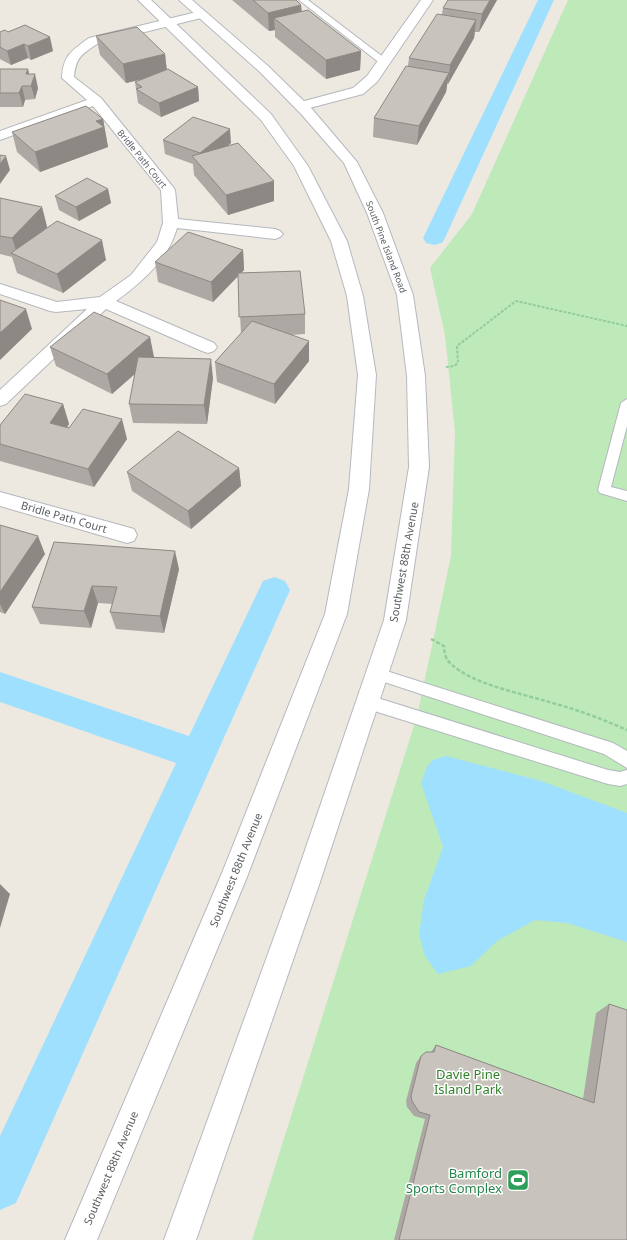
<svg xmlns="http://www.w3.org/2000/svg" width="627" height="1240" font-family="'Noto Sans',sans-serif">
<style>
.green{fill:#bee9b9}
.water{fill:#9fe0ff}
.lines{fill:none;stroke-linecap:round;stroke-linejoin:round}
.canal{fill:#9fe0ff;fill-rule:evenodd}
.lane-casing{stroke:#b3b8bd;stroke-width:2}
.street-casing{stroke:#b3b8bd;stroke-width:2}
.secondary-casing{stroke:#b4b9bf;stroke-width:2}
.path-far1{stroke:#93cd9c;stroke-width:2;stroke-dasharray:3 1.5;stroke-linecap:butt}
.path{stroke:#93cd9c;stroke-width:2.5;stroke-dasharray:4 2;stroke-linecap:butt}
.lane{fill:#fff;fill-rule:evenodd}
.street{fill:#fff;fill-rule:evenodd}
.secondary{fill:#fff;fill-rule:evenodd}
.wall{fill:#ada8a3}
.shaded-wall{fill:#8d8884}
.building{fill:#c9c3bd;stroke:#8d8884}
.labels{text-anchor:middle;stroke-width:3;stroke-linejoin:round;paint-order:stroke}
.far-street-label{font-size:9px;fill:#595e63;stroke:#fff}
.street-label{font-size:11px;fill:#595e63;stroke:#fff}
.near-park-label{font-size:13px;fill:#30822a;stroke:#fff}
.near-leisure-label{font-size:13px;fill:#27864d;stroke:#fff;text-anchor:end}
</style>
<rect width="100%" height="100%" fill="#eee9e0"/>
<path class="green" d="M568 0H627V1240H252L417 716 451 556 455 432 445 335 430 268 472 214Z"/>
<path class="water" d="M446 756 541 781 627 813V942L567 923 535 920 497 941 471 966 438 974 425 956 419 934 424 900 443 847 421 783 427 767 433 760Z"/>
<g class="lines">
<path class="canal" d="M538 0H554L445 238 442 243 434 245 426 243 423 238Z
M274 577 285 581 290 590 16 1203 0 1210V1136L176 763 0 702V672L189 736 263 581Z"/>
<g class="lane-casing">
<path id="lane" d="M299 0H308L387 60V64H381Z
M627 399V426L611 487 627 491V501L600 493 598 490 621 403Z
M377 668 613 743 627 751V768L604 754 372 678 370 674 372 670Z
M368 695 608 770 620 772 627 770V784L620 786 608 784 368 709 363 707 361 702 363 697Z"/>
</g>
<g class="street-casing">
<path id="street" d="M421 0H433L377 82 363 94 302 110 297 109 295 106 297 103 353 88 367 76Z
M201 11 205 13 207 15 205 17 97 44C81 55 76 57 74 77L101 98 173 187 175 190 178 219 275 229 280 231 283 234 280 237 275 239 177 228C168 260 142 282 116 301L214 343 217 347 214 351 208 353 202 351 106 309 6 404 0 406V390L87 309 56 312 50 311 0 294V284L57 302 100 297 131 275 157 242 163 223 161 190 93 106 0 140V131L87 100 62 78C63 56 71 51 89 38Z
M0 492 127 527 134 529 137 535 134 541 127 543 0 506Z"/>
</g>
<g class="secondary-casing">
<path id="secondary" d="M138 0H151L271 114 308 166 347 241 363 296 376 375 369 489 347 614 247 877 97 1240H65L222 873 325 614 349 489 358 375 347 296 331 241 294 166 261 120Z
M179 0H192L268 66 312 109 357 162 383 213 413 295 425 376 429 467 406 620 319 885 196 1240H164L293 885 384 620 409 467 407 376 397 295 367 213 344 163 302 115 260 72Z"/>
</g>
<path class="path-far1" d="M446 367 454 366 458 363 457 346 516 301 627 326"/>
<path class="path" d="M431 639 444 646C444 652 445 658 450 663 471 684 520 693 549 702 576 709 602 719 627 730"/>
<use href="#lane" class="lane"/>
<use href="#street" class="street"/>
<use href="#secondary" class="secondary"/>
</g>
<path class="wall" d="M232 0H296L301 5 302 12 361 51 360 70 326 79 275 37V30L269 31Z
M448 0H497L479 32H475L474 38 448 84H447L446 92 417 145 373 137 374 118 408 66 409 58 442 14 443 8Z
M0 32H8L53 51 31 60 28 58 11 65 0 59Z
M96 36 165 54 167 70 198 87 199 101 161 117 138 103 135 82 144 79 126 83 100 55Z
M0 69H28L29 74 38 88 35 99 25 100 23 107H0Z
M103 119 108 147 40 172 17 152 12 132Z
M163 140 231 143 228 146 274 181V201L228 215 194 175 193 164 165 154Z
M108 189 111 203 79 221 59 210 55 196Z
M0 198 42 207 47 227 46 229 106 260 63 293 17 273 12 257 0 254Z
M243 250 244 270 241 273 305 314V334L290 335 309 341V361L275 404 217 382 215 362 241 334 238 276 213 302 158 282 155 262Z
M150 337 153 357 213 378 207 424 133 423 129 404 135 374 112 394 56 366 50 347Z
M63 404 69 424 67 428 127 439 94 487 0 461V425Z
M239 468 241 486 191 529 132 491 127 472Z
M0 525 45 554 5 614 0 612Z
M54 542 179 569 164 633 116 629 110 612 113 604 98 603 91 628 40 624 32 607Z
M609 1004 627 1240H394L425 1119 414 1116 407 1107 406 1101 416 1063 421 1056 431 1052 436 1045 583 1099 596 1013Z"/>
<path class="shaded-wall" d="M490 0H497L479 32 482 14Z
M301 5 302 23 274 18 275 30 269 31 268 13Z
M476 20 474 38 448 84 450 65Z
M50 37 53 51 31 60 28 46Z
M24 44 28 58 11 65 7 51Z
M361 51 360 70 326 79V60Z
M165 54 167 73 126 83 123 64Z
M28 69 31 83 26 74Z
M449 73 446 92 417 145 419 126Z
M35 74 38 88 35 99 31 86Z
M22 86 25 100 23 107 19 93Z
M198 87 199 101 161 117 159 103Z
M103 119 108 147 40 172 35 152 96 121Z
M230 129 231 143 201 167 200 153Z
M6 156 10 170 0 184V164Z
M274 181V201L228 215 226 195Z
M108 189 111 203 79 221 76 207Z
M42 207 47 227 19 257 18 256 12 238Z
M102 240 106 260 63 293 57 274Z
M243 250 244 270 213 302 211 282Z
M26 309 32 329 0 360V333Z
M150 337 154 357 112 394 107 374Z
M309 341V361L275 404 274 384Z
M211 359 213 378 207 424 204 405Z
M63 404 69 424 56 442 50 423Z
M122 419 127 439 94 487 88 469Z
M239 468 241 486 191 529 188 511Z
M38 536 45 554 5 614 0 604V592Z
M175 551 179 569 164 633 160 616Z
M92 586 98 603 91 628 84 611Z
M0 884 10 894 0 928Z"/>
<path class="building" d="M253 0H296L301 5 268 13Z
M448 0H490L482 14 443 8Z
M308 10 361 51 326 60 274 18Z
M437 14 476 20 450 65 409 58Z
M25 25 50 37 28 46 24 44 7 51 0 47V32L5 30 8 32Z
M137 27 165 54 123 64 96 36Z
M406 66 449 73 419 126 374 118Z
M0 69H28L26 74H35L31 86H22L19 93H0Z
M168 69 198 87 159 103 136 89 142 87 135 82Z
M86 106 103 119 96 121 104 127 35 152 12 132Z
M193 117 230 129 200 153 163 140Z
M238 143 274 181 226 195 192 156Z
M0 155 6 156 0 164Z
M87 178 108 189 76 207 55 196Z
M0 198 42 207 12 238 0 236Z
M57 221 102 240 57 274 11 253Z
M188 232 243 250 211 282 155 262Z
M300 271 305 314 239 317 238 273Z
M0 300 26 309 0 333Z
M94 312 150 337 107 374 50 347Z
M252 321 309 341 274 384 215 362Z
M138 357 211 359 204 405 129 404Z
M25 394 63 404 50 423 69 428 83 409 122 419 88 469 0 444V425Z
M178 431 239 468 188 511 127 472Z
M0 525 38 536 0 592Z
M54 542 175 551 160 616 110 612 117 587 92 586 84 611 32 607Z
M609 1004 627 1010V1240H399L430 1115 419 1112 412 1101 411 1096 421 1056 426 1052H434L436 1045 594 1103Z"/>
<defs>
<g id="stadium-square" transform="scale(1.15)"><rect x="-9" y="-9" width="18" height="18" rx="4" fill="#2e9e5b" stroke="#fff"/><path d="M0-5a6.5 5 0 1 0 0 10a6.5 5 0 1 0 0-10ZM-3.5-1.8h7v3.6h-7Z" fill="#fff"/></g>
</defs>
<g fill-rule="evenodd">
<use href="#stadium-square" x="518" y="1180"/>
</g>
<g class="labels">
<g class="far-street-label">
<text transform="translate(142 159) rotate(51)" y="3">Bridle Path Court</text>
<text transform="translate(386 247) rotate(69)" y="3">South Pine Island Road</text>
</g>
<g class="street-label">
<text transform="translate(64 517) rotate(16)" y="4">Bridle Path Court</text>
<text transform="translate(404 562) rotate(-80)" y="4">Southwest 88th Avenue</text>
<text transform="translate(236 870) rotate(-68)" y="4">Southwest 88th Avenue</text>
<text transform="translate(111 1168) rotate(-67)" y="4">Southwest 88th Avenue</text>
</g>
<g class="near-park-label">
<text x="468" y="1079">Davie Pine<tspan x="468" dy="15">Island Park</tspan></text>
</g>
<g class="near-leisure-label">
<text x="502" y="1178">Bamford<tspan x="502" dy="15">Sports Complex</tspan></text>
</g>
</g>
</svg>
